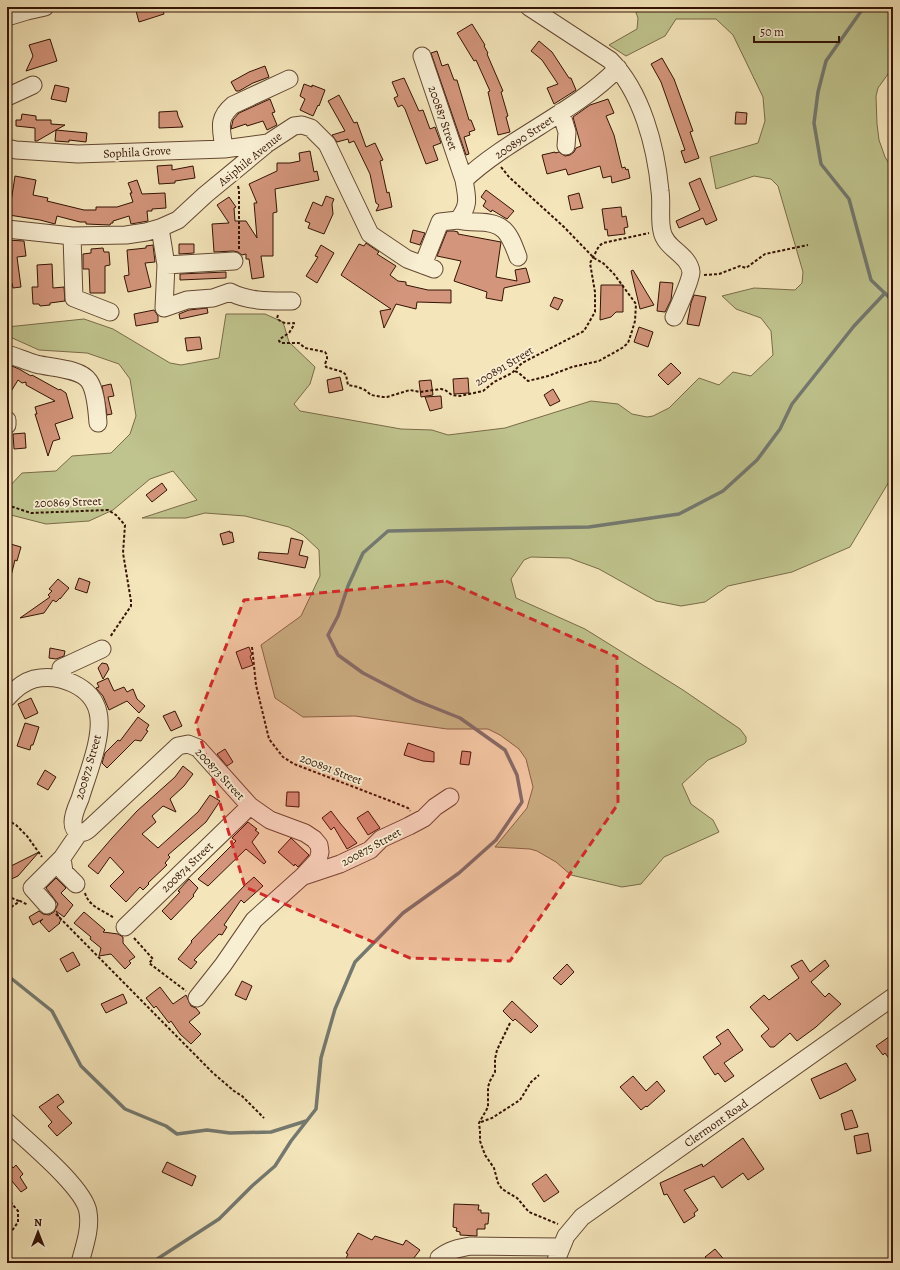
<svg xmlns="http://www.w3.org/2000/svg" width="900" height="1270" font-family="Alegreya,serif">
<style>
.green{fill:#bfc38d;stroke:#7a6b48}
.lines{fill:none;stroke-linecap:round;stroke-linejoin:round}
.stream{stroke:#747970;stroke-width:3.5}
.building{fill:#d3957b;stroke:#341304}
.minor-casing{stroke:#644832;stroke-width:19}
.path{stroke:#341304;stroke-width:2;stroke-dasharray:3 2;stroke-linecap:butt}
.minor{stroke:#f8eed2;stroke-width:17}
.marked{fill:#d62828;fill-opacity:0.2;stroke:#d62828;stroke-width:3;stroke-dasharray:8 5;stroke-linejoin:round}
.labels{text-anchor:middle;stroke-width:3.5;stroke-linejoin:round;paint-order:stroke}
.street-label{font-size:12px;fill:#341304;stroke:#f8eed2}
</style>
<rect width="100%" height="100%" fill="#f4e5ba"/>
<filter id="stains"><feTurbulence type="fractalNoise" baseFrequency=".005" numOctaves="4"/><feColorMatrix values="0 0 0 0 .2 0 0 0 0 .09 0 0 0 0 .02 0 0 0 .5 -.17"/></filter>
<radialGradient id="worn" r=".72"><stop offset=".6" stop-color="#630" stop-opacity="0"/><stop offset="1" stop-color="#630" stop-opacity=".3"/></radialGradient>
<path class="green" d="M634 7H893V67L878 88 876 96 877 124 879 140 885 157 893 170V478L890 480 850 547 792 572 728 586 705 602 681 606 656 601 599 569 569 558 531 557 524 560 511 579 516 598 585 629 683 690 740 729 746 737V742L744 744 708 760 682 784 691 804 713 820 719 832 664 857 641 884 622 887 571 875 556 862 537 851 530 849 495 847 527 808 533 787 526 759 519 749 500 735 488 729H447L355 716 303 717 275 698 261 645 301 616 320 576 319 550 303 535 289 527 245 516 205 513 186 518H142L197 500 173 471 150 479 113 510 89 521 46 524 7 514V489L22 473 56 471 72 456 111 453 130 434 136 416 130 379 119 364 87 353 39 350 10 337 7 334V327L84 319 113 329 170 363 181 365 219 358 226 314H265L283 322 289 342 315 367 310 384 294 404 300 411 401 429 432 430 448 435 505 428 591 401 618 404 632 414 647 417 653 416 669 408 699 378 719 385 733 372 751 376 773 355 771 331 761 318 736 309 722 296 754 288 795 290 802 283 803 272 778 186 771 179 754 176 716 189 710 157 758 143 765 121 763 97 733 35 716 19H676L665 36 626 56 609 45 637 29 638 18Z"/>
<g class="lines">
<path class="stream" d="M864 7 826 61 818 92 814 123 821 164 849 199 871 280 893 301
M7 975 52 1011 81 1066 125 1109 166 1126 177 1134 207 1130 230 1133 271 1132 306 1121
M151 1263 219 1219 252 1186 275 1166 291 1141 316 1109 321 1058 335 1009 355 962 403 913 459 873 496 840 522 802 517 775 505 750 460 718 415 700 363 673 338 655 328 635 338 616 348 586 363 553 388 531 589 527 679 514 723 491 757 460 780 429 792 404 854 326 885 293"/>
</g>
<path class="building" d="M135 7H162L164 14 139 22Z
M472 24 485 45 484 46 488 53 487 54 503 91 501 92 508 116 506 117 510 132 498 135 488 92 490 91 476 60 474 61 457 33Z
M50 39 57 61 26 71 33 56 29 45Z
M539 41 552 52 569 78H571L576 90 554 104 547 88 558 84 542 60 531 51Z
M437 51 442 66 448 64 454 80H457L469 120H471L475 130 469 132 470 135 464 137 469 154 466 155 431 53Z
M662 58 674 79 693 131 690 132 699 158 685 163 681 151 685 150 661 82 651 64Z
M265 66 269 77 253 83 239 91H236L231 82 249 72Z
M404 78 419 111 423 110 430 129 435 127 441 143 433 146 438 160 426 164 405 109 402 105 398 107 394 98 398 96 392 82Z
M304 84 312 87V85L325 90 319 106 318 105 313 116 300 110 305 99 300 96Z
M55 85 69 88 66 102 51 99Z
M339 95 354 123 357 122 366 147 375 143 383 160 380 161 387 193 389 192 392 207 376 211 379 205 376 203 370 174 354 141 349 143 348 139 337 142 332 135 345 131 328 101Z
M270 99 275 112 272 113 277 125 267 130 263 121 247 126 246 124 231 129 233 120 239 113Z
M608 99 614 113 606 116 614 135 622 168 625 167 626 170 628 169 630 178 612 183 611 176 603 178 600 166 568 175 566 169 547 174 542 155 555 152V153L559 152 565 156 570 155 574 152 576 148 581 146 573 117 590 105Z
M177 111 178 116 183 127 159 128V112Z
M736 112 747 113 746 124H735Z
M22 114 36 116V120H51V124L65 125 56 130 87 133 86 142 69 140V142L55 141 56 130 37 141H35V128L16 126V120H21Z
M310 151 314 172 317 171 319 180 275 189 277 212 273 213V256H261L264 277 252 279 249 259H246V254L242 255 238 252 233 251 214 252 212 224 229 223 217 205 229 197 236 207 234 208 235 221H246L257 238 254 203H257L249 184 277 171V163H290L300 161 299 153Z
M172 165V170L193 166 195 178 175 181V183L159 184 157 166Z
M15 176 36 180 33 195 48 198 47 201 84 210H96V207H117L133 202 130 193H132L128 183 137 180 142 194 165 193 166 208 152 209V211H147L148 221 131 224 129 216 113 221V223H111L110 225 86 224V222H80L57 216 55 224 40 220 9 215Z
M700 178 717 220 706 225 703 218 679 228 676 221 700 210 689 183Z
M486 190 514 211 507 219 492 210 491 212 483 206 486 201 481 197Z
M579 193 583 208 571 210 568 196Z
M326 196 334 199 332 204 333 214 324 234 308 228 310 223 305 221 313 202 322 206Z
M621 207 622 217 626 216 628 227 624 228 625 234 608 236 607 229 605 230 602 209Z
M413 230 425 233 420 245 410 242Z
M447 231H454L458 232V234L501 242 496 277 517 281 515 270 526 268 530 282 504 288 502 301 486 298 487 292 454 281 461 261 437 256Z
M7 240 24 241 26 256 17 257 21 287 13 288 12 283H7V270L10 269 7 252Z
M366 243 379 252 377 254 396 266 390 275 398 281 406 282V285L428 290H451V303L417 302 416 309 396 304 384 328 380 311 391 309 341 275 359 244 364 246Z
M179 244H194V253L179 254Z
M153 245 155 262 145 263 151 287 128 292 124 276 129 275 127 250 146 248V246Z
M321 245 334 253 317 283 306 276 318 257 315 256Z
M103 248 104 252H109L110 265 105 266V293H90L89 269H83V254L91 253V249Z
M52 264 53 288 64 287 65 301 50 303V305L40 306 39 304H33L32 287H38L37 265Z
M633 270 654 305 640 309 631 271Z
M226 272V278L180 280V274Z
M660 282 673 283 671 300 665 312 657 311Z
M601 285H623V312H616L611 317 600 320Z
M694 295 706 297 699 326 687 324 691 303Z
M554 297 563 300 558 310 550 306Z
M207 308 208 313 180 319 179 314 189 310Z
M154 310 158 316V322L136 326 134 314Z
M639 327 653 332 648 347 634 342Z
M200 337 202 349 187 351 185 338Z
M671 363 681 373 668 385 658 375Z
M7 364 19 369 31 376 32 375 59 390 60 389 66 393 73 418 55 424 60 439 53 441 48 456 35 414H37L35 407 55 401 26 385V382L22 383 18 380 7 398Z
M340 377 343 390 329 393 327 380Z
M468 378 469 393 454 394 453 379Z
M431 380 433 395 421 397 419 381Z
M111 384 114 396 108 397 112 414 107 415 102 386Z
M553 389 560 401 550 406 544 395Z
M441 396 442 408 430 411 425 397Z
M25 433 26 448 14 449 13 434Z
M162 483 167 490 152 502 146 495Z
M230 531V533L232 532 234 542 223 545 220 534Z
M291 538 303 541 299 555 308 557 305 568 258 559 259 552 288 554Z
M7 543 21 547 17 561 15 560 10 580H7Z
M79 578 90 582 87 593 75 589Z
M58 579 69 588 60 599V598L56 602 53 600 44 613 20 618 50 597 48 595 52 591 49 589Z
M249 647 252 655 250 656 253 665 242 669 236 652Z
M50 648 65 651 64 656 56 659 49 658Z
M102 663 107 664 109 669 103 679 98 668Z
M108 678 114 691 124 687 127 692 133 689 137 699 145 706 139 713 127 701 109 710 103 696 96 688 99 687 97 683Z
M31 698 38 713 25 719 18 704Z
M175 711 182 726 171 731 163 716Z
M138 717 149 725 146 730 148 731 141 741 135 740 107 768 102 763 105 753 118 740 120 741Z
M25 723 39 727 33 745H31L30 750 17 746Z
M408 743 434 752V762L423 761 404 755Z
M225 749 233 762 227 766 217 754Z
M462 751 471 752 469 765 460 764Z
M183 766 193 774 184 786 170 799 176 812 163 806 152 816 156 822 142 834 158 848 198 812 210 795 220 801 206 822 168 855 170 857 165 863 167 865 148 883 149 884 143 890 140 887 126 902 110 886 124 872 110 857 98 874 88 866 112 838 137 811 175 777Z
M45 770 56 777 48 790 37 784Z
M287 792H299V807L286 806Z
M331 811 340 823 357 843 347 849 334 827 331 830 322 818Z
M368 811 380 828 368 835 357 818Z
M248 822 257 829 255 830 259 833 252 842 266 862 264 864 246 849 208 886 198 879 236 841 232 838Z
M291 838 309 855 298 867 295 864 294 866 278 852Z
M39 852 18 876 7 881V868Z
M254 877 263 886 244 903 241 900 224 925 227 927 222 935 219 934 194 960 197 962 191 969 178 959 192 942 191 941 246 884Z
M56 878 66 888 61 893 73 905 64 917 56 911 61 920 59 923H60L49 932 40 922 43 919 33 925 29 917 39 911 43 914 49 915 54 912 58 904 46 888Z
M189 879 198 888 193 895 194 896 171 920 162 911 180 892 178 891Z
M84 912 105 930 103 932 118 934 123 937V943L135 957 129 961 131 963 125 969 111 954 99 956 101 948 90 939 91 937 74 923Z
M73 952 80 965 67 972 60 959Z
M802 960 810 972 825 960 829 966 811 982 825 997 829 993 841 1004 816 1027 797 1041 790 1033 774 1047H770L761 1036 769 1029 750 1007 764 995 769 1000 799 978 791 966Z
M567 964 574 972 561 985 553 978Z
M242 981 252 986 246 1000 235 995Z
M160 987 173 1004 186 995 191 1006 196 1008 200 1013 189 1022 201 1034 191 1044 180 1034 171 1021 169 1023 156 1006 154 1008 146 998Z
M123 994 127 1003 106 1013 101 1004Z
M512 1001 538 1026 531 1033 515 1019 513 1021 503 1011Z
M728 1029 743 1050 724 1063 734 1076 725 1082 718 1073 715 1075 703 1057 721 1044 716 1037Z
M893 1034V1064L885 1053 883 1055 876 1046Z
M846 1063 856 1080 837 1091 820 1099 811 1079Z
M633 1076 646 1091 657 1081 665 1091 647 1107 646 1106 641 1110 620 1087Z
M58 1094 64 1102 57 1107 72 1123 57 1136 48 1126 52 1122 39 1107Z
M852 1110 858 1127 845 1130 841 1114Z
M868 1133 871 1151 857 1154 854 1136Z
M743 1138 764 1169 748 1180 743 1173 722 1188 714 1176 684 1190 698 1210 694 1213 695 1216 684 1223 667 1194 664 1195 660 1183 702 1164 703 1167Z
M7 1160 13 1168 16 1165 23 1174 20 1177 27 1188 21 1192 7 1175Z
M167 1162 196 1176 192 1186 162 1172Z
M546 1174 559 1192 544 1202 532 1184Z
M454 1204 479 1205 478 1210H481V1213H489L488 1224H485V1229H477V1236L460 1235V1232L456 1231 457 1228 453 1227Z
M358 1233 372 1240 375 1236 403 1245 406 1240 420 1250 410 1263H344L348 1254 346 1253Z
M715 1249 727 1263H710L705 1257Z"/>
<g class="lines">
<g class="minor-casing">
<path id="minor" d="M529 7 610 60C642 92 656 147 660 191 662 204 659 218 662 231 665 249 689 254 691 272 691 280 678 308 674 317
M7 17 27 11 45 7
M422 56 464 180
M7 97 33 85
M561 112 567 132 566 146
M7 148 16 150 78 154 224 149 268 143
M224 149C222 130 216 119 233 105L289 79
M458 220C464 222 470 222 477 222 504 222 509 232 518 257
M160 228 166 265 164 308 187 300 213 298 230 292C249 302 271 301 292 301
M7 229 72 236 126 235 146 232 160 228 178 220 205 195 268 143 294 126 302 125 311 128 327 144 370 234 407 259 434 269
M72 236 74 298 110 312
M166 265 234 261
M423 265 440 222 458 220C470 205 467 198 464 180 510 137 574 113 618 68
M7 354C17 357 26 361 36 364 51 368 80 368 89 381 96 391 97 411 98 423
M7 420V425
M64 680 61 668 102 649
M7 698C14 690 23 682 34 679 59 673 92 686 98 712 104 736 87 775 80 799 77 806 73 814 73 822 73 833 82 835 89 829L178 746 188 744 198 748 250 806 270 820 305 833 314 839 319 845 320 852 318 860 303 876 254 920 223 965 197 998
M62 858 64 872 76 884
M304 876 340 864 370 850 381 839 409 826 424 818 435 807 450 797
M47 905 32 888 62 858 79 833
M125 927 250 806
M7 1122C26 1140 85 1188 88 1212 91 1229 84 1247 80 1263
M439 1258C449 1250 458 1248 471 1246L561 1247
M555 1263 566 1236 582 1217 893 997"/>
</g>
<path class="path" d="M501 167 509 177 564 227 594 258 603 263 614 274 636 304 635 321 632 331 628 343 622 348 599 361 572 367 548 376 528 381 519 373 515 371
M238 186 239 190V249
M704 275 719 274 740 266 746 268 765 254 808 245
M278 315 277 318C281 323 287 324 294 323V325L289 333 280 339 279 341 281 343H299L305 348 325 352 327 355V359L325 364 326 367 343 372 346 375 348 385 358 387 365 390 371 395 383 397H387L410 390 420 392 441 389 445 390 452 395 460 396 483 391 494 382 512 373 522 363 584 331 595 312V292L590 263 599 246 603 243 649 233
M7 505 31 513 108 510 116 515 125 525 123 553 131 601V606L110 637
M252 647 256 685 269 739 283 757 294 764 393 802 408 808 410 811
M7 820 16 825 27 836 42 857
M85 893C89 907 103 910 114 918
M7 896 19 901
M7 910 20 901 28 905
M56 914 212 1072 234 1091 242 1096 264 1118
M134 938 153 959 149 963 186 991
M510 1023 497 1050 495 1059V1072L490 1081 488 1087V1107L479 1123 480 1131V1141L485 1155 494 1168 498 1183 502 1189 517 1198 529 1212 558 1224
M481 1122 492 1118 520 1100 531 1082 539 1075
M7 1198 18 1211V1222L7 1238"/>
<use href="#minor" class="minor"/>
</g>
<path class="marked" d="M446 581 617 657 618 804 510 961 410 958 245 887 196 723 244 600Z"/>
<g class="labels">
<g class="street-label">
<text transform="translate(443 118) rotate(71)" y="4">200887 Street</text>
<text transform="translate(524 137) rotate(-34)" y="4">200890 Street</text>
<text transform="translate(137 152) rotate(-3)" y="4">Sophila Grove</text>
<text transform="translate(250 159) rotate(-39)" y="4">Asiphile Avenue</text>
<text transform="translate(504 366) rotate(-31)" y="4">200891 Street</text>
<text transform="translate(68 502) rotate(-2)" y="4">200869 Street</text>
<text transform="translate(88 767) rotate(-74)" y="4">200872 Street</text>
<text transform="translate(331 769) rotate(21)" y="4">200891 Street</text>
<text transform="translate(220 774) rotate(47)" y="4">200873 Street</text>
<text transform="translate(371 847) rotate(-29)" y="4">200875 Street</text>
<text transform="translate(187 867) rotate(-44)" y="4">200874 Street</text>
<text transform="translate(716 1123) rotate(-35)" y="4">Clermont Road</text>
</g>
</g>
<rect width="900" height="1270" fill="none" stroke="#f4e5ba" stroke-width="24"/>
<rect x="8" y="8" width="884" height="1254" fill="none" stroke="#341304" stroke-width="2"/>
<rect x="12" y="12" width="876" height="1246" fill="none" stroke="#341304"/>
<g transform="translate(38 1232)" stroke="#f8eed2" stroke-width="3" paint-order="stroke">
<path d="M0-3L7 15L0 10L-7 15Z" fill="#341304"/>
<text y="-6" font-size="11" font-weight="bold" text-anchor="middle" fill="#341304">N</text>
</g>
<path d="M754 36v6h85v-6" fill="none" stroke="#341304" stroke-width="2"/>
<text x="760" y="36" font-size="12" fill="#341304" stroke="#f8eed2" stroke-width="3" paint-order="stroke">50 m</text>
<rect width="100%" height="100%" filter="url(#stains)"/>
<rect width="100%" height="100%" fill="url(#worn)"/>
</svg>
